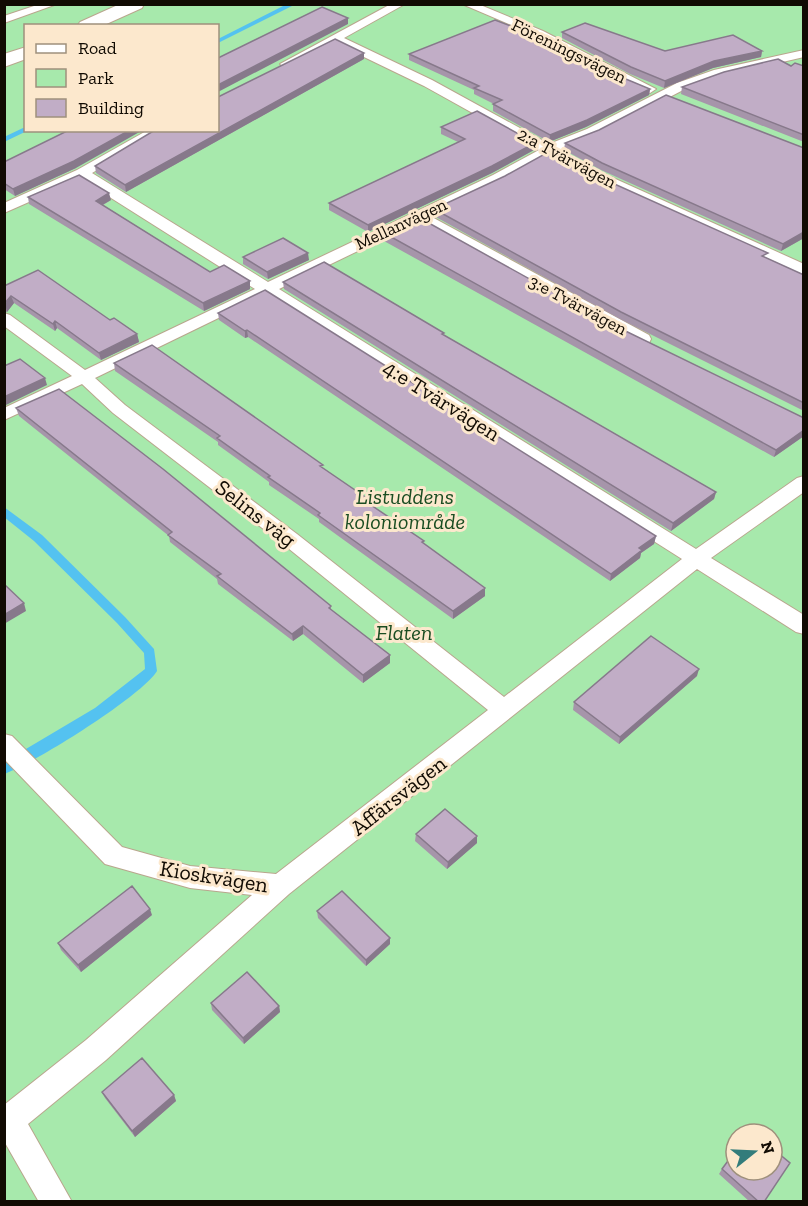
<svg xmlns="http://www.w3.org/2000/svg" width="808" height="1206" font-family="'Zilla Slab',serif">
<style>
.green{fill:#a7e9ac;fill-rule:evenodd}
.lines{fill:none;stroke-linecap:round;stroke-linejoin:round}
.stream{fill:#54c2f0;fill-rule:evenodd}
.service-casing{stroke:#b9a68d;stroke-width:2}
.minor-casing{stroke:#b9a68d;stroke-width:2}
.service{fill:#fff;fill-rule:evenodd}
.minor{fill:#fff;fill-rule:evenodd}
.wall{fill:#a695aa}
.shaded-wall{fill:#87798b}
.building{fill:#c1adc6;stroke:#87798b;stroke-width:1.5}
.labels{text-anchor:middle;stroke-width:6;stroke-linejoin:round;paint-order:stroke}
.far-street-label{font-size:18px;fill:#110b03;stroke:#fce8cd}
.street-label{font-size:22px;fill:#110b03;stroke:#fce8cd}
.park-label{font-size:22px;font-style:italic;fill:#1a4d22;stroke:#fce8cd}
</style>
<rect width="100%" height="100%" fill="#fce8cd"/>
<path class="green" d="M5 5H803V1201L5 1202ZM26 26H218V130H26ZM736 1134H772V1170H736Z"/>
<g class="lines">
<path class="stream" d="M287 4H296L218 43V39Z
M23 128 29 130 4 142V137Z
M4 507 42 535 125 617 154 649 157 671C142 696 33 764 4 774V762L95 708 145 669 144 653 117 623 34 541 4 517Z"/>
<g class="service-casing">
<path id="service" d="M40 4H57L4 23V16Z
M391 4H405L344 38 432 80 549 144 587 129 677 83 714 70 804 50V57L722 76 685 89 597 135 559 150 600 172 804 264V275L590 178 549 155 503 181 430 216 649 335 651 339 649 343H637L418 222 279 289 696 549 797 478 804 476V492L711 558 804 615V634L796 632 697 569 289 894 106 1060 28 1124 72 1202H39L4 1141V1105L86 1040 252 895 190 888 105 864 4 759V734L12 736 122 847 190 866 276 874 488 710 283 544 113 413 82 384 4 420V408L72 376 4 326V313L10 315 85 370 255 289 81 179 4 213V203L77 170 148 130H165L92 173 268 282 493 175 539 150 424 86 335 43 290 67 286 68 280 64ZM266 295 682 559 504 697 297 534 125 405 95 378Z
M462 4H478L543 31 656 89 650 93 621 82 535 35Z"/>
</g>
<g class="minor-casing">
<path id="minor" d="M120 4H144L142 8 102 26H77L80 22Z
M26 47V59L4 67V54Z"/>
</g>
<use href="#service" class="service"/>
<use href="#minor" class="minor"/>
</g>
<path class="wall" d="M562 32 665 51H762L761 57 713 68 664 88 630 74 562 38Z
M409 54 621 77 650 89 649 95 586 127 549 142 493 111V104H494L474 94V90L409 60Z
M364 59 126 192 96 173 95 166Z
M791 66H804V142L681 94 682 87Z
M441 127 534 150 492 173 368 232 329 210V203L458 142 441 134Z
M565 143 804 238 781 251 601 170 564 150Z
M4 162 76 168 15 196 4 189Z
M590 173 767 258 804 275V411L620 319 434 216V209Z
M28 197 111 200 103 205 210 272 250 281V289L204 311 29 204Z
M384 233 607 322 804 418V436L774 457 384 241Z
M243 257 309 260 268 279 243 264Z
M283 282 444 335 716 492 714 499 671 531 284 289Z
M4 286 110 320 137 334 139 342 101 360 57 328 55 331 14 303 7 312 4 311Z
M218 313 656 536 654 544 641 553 640 558 610 581 248 337 245 338 219 320Z
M114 363 323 468 424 544 485 596 453 619 319 522V519L269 485V482L218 445V442L115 371Z
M16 408 331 606V610L390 655V663L363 683 303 634 293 641 218 584 217 579 170 542 169 536 19 416Z
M697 676 619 744 573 710 574 702Z
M416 834 477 843 447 869 415 841Z
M317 911 390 938V944L366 966 318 918Z
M152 915 81 972 61 950 58 943Z
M211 1003 279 1006 280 1012 244 1044 212 1010Z
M102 1092 174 1095 176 1101 135 1137 105 1098Z
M722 1169 764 1202H750L719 1174Z"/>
<path class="shaded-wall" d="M348 18V24L218 92V85Z
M762 51 761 57 713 68 664 88 665 81 714 61Z
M364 53V59L126 192 125 185Z
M650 89 649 95 586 127 549 142 550 135Z
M130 130H143L76 168 15 196 13 189Z
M535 143 534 150 492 173 368 232V225Z
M109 193 111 200 97 208 96 201Z
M804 232V238L781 251 783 244Z
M308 253 309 260 268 279 267 272Z
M250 281V289L204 311 203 303Z
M11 296 14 303 7 312 5 304Z
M55 321 57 328 55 331 53 324Z
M247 330 248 337 245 338V331Z
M137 334 139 342 101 360 99 353Z
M45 378 47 385 6 405 4 397Z
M804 430V436L774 457 776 450Z
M716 492 714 499 671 531 673 523Z
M656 536 654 544 641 553 640 558 610 581 611 574 639 548Z
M485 588V596L453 619V611Z
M24 603 26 611 4 624V615Z
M303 626V634L293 641 292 634Z
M390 655V663L363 683V675Z
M699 669 697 676 619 744 620 737Z
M477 836V843L447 869 448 862Z
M150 909 152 915 81 972 78 965Z
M390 938V944L366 966V960Z
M279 1006 280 1012 244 1044 243 1038Z
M174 1095 176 1101 135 1137 132 1131Z"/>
<path class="building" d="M322 7 348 18 218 85V58Z
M495 20 545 39 548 38 621 77 650 89 587 120 550 135 493 104 502 100 474 88 479 86 409 54Z
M585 23 665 51 733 35 762 51 714 61 665 81 631 67 562 32Z
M335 39 364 53 125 185 95 166 155 130H218V97Z
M778 59 791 66 795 63 804 66V135L682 87 724 72Z
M666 95 804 148V232L783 244 602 163 565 143 599 130Z
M477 111 535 143 492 166 368 225 329 203 465 139 441 127Z
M69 130H130L74 161 13 189 4 183V162Z
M550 151 590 173 768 253 762 256 804 275V403L621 312 434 209 505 176Z
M79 175 109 193 96 201 210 272 224 265 250 281 203 303 28 197Z
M418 217 607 322 804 418V430L776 450 384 233Z
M283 238 308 253 267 272 243 257Z
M324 262 444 333 442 334 716 492 673 523 283 282Z
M38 270 110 320 114 318 137 334 99 353 55 321 53 324 11 296 4 304V286Z
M265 290 656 536 639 548 642 550 611 574 247 330 245 331 218 313Z
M152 345 323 465 320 466 371 501 368 503 424 541 422 542 485 588 453 611 318 515 320 513 268 477 270 476 217 438 220 436 114 363Z
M20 359 45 378 4 397V366Z
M59 389 163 469 331 606 329 608 390 655 363 675 303 626 292 634 217 576 221 574 168 535 172 532 16 408Z
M4 584 24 603 4 615Z
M651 636 699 669 620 737 574 702Z
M445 809 477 836 448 862 416 834Z
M132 886 150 909 78 965 58 943Z
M342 891 390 938 366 960 317 911Z
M247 972 279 1006 243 1038 211 1003Z
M142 1058 174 1095 132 1131 102 1092Z
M750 1130 755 1134H748Z
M772 1148 790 1163 764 1202H759L722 1169 736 1150V1170H772Z"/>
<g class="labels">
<g class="far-street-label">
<text transform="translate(569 51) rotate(26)" y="6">Föreningsvägen</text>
<text transform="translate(567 158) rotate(28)" y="6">2:a Tvärvägen</text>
<text transform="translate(401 224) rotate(-25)" y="6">Mellanvägen</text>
<text transform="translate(578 305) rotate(28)" y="6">3:e Tvärvägen</text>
</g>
<g class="street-label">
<text transform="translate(442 400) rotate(32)" y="8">4:e Tvärvägen</text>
<text transform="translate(256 513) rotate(38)" y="8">Selins väg</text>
<text transform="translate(398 795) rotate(-38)" y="8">Affärsvägen</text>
<text transform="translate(214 876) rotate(9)" y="8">Kioskvägen</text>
</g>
<g class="park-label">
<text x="405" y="504">Listuddens<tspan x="405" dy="25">koloniområde</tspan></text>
<text x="404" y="640">Flaten</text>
</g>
</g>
<rect width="808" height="1206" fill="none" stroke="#110b03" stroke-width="12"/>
<rect x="24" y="24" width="195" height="108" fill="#fce8cd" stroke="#9e907c" stroke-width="1.5"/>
<rect x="36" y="44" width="30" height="9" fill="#ffffff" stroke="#9e907c" stroke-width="1.5"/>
<text x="78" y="54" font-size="18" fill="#110b03">Road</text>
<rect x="36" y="69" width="30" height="18" fill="#a7e9ac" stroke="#9e907c" stroke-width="1.5"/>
<text x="78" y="84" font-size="18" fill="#110b03">Park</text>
<rect x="36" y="99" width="30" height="18" fill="#c1adc6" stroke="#9e907c" stroke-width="1.5"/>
<text x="78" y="114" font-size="18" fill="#110b03">Building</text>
<g transform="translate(754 1152) rotate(72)"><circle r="28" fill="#fce8cd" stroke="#9e907c" stroke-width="1.5"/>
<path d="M0-4.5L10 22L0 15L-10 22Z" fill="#337c7b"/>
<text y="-9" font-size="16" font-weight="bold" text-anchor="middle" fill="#110b03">N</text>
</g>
</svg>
